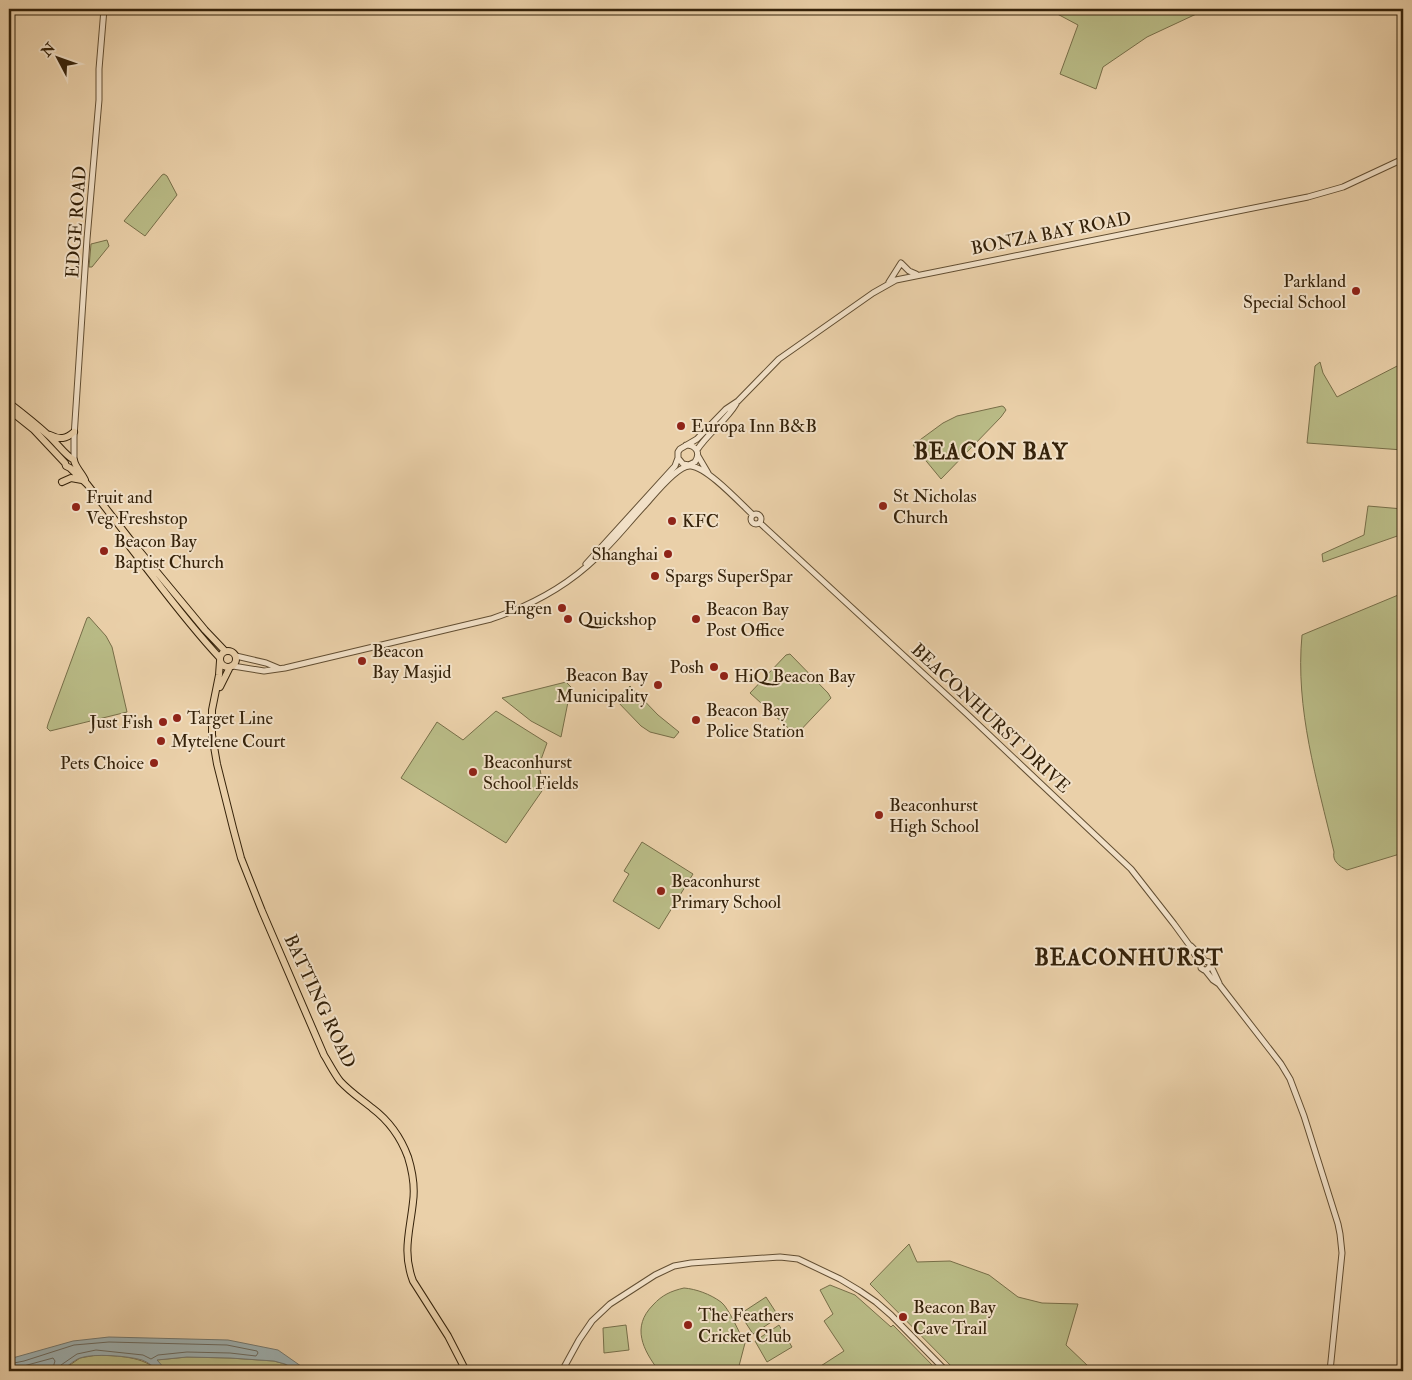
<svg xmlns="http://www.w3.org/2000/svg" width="1412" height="1380" font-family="'IM FELL Double Pica',serif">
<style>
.green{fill:#b9bb86;stroke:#776e48}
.water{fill:#9eb3b5;stroke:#747971}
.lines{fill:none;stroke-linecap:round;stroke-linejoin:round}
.shore{stroke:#6a6a60;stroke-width:1}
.tertiary-casing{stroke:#624e32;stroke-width:7}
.primary-casing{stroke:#35220a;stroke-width:8}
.tertiary{stroke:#f1e0c7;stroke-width:5}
.primary{stroke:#ead0a9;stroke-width:6}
.poi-dot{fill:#8f2418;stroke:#f1e0c7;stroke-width:2}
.labels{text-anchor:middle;stroke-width:4;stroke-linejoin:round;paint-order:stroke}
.street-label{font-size:18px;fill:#35220a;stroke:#f1e0c7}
.poi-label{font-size:18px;fill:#35220a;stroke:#f1e0c7;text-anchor:start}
.district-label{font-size:22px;font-weight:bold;letter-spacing:1px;fill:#35220a;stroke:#f1e0c7}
</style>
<rect width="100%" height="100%" fill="#ead0a9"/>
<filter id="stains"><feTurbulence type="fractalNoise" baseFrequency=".004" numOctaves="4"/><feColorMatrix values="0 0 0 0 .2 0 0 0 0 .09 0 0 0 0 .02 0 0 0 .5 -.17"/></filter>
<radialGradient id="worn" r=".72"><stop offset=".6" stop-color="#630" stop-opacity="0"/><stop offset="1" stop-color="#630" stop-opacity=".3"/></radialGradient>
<path class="green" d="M1048 9H1207L1147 37 1103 67 1096 89 1060 74 1078 25Z
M164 174 167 176 177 195 145 236 124 221 162 175Z
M107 240 109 246 92 267H89L91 244Z
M1320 362 1323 373 1337 397 1403 363V450L1307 443 1315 366Z
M1002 406 1004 407 1006 410 1001 417 941 479 913 445 943 423 957 416Z
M1368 506 1403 509V534L1323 562 1322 554 1364 535Z
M1403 593V853L1347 870C1339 866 1332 861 1334 852 1317 780 1295 709 1302 635Z
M89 617 106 636 112 647 127 712 50 731 47 728 48 724 87 618Z
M790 654 828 693 831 698 796 735 750 693 786 655Z
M566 682 571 687 561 737 531 721 502 698Z
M630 686 658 715 679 732 674 738 650 732 641 726 616 700Z
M496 711 547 743 539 765 544 788 506 843 401 778 437 722 463 740Z
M642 842 693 874 659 929 613 901 629 874 624 871Z
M909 1244 917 1262 950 1261 989 1275 1018 1297 1042 1303 1078 1304 1066 1345 1088 1366 1084 1371H956L870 1284Z
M830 1285 855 1295 891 1327 893 1325 938 1371H813L844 1351 824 1321 833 1314 820 1290Z
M684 1288C696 1289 710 1294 721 1302 729 1308 739 1333 745 1343L739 1366 735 1371H659C643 1350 631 1327 653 1305 662 1295 671 1291 684 1288Z
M766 1297 779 1317 753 1334 740 1314Z
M626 1325 629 1350 604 1353 603 1328Z
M779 1325 792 1347 767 1362 755 1341Z
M97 1355C118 1356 143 1356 158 1371H57L64 1369 80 1358Z
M187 1357 230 1358 274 1361 285 1364 298 1371H167L156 1360Z"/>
<path class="water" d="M109 1337 228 1340 278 1350 308 1371H298L285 1364 274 1361 230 1358 187 1357 157 1360 167 1371H158C154 1367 148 1362 142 1360 129 1356 93 1353 80 1358 72 1361 66 1369 57 1371H9V1359L73 1341Z"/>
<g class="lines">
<path class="shore" d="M9 1364 24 1361 74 1345 109 1342 227 1345 257 1351 258 1353 256 1356 230 1353 187 1352 158 1355 151 1359 143 1355 96 1350 77 1354 61 1365 59 1371
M9 1370 53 1358 55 1361 52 1371"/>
<g class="tertiary-casing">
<path id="tertiary" d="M889 282 901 263 909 271 916 274
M686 445C696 445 701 453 695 462L689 465 683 464 678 458V452L680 449 697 439 726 409 738 401 779 359 873 293 896 280 1308 197 1343 187 1403 159
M697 450C708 433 726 421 736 404
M698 456 708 473
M74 460V437L87 239 99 100V69L104 9
M751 519a5 5 0 1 1 10 0a5 5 0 1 1-10 0Z
M760 523 967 714 1131 869 1174 924 1190 946 1193 952 1201 963
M586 564 675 466 678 458
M236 656 266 663 278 668
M233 666 264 671 285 668 491 619C530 606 567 586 596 558 614 542 629 522 645 505 654 495 678 464 691 466 708 468 740 503 753 515
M1191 946 1195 950 1205 961
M1210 966 1207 970H1204L1201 968V964L1205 961 1209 962 1219 983
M1205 970 1213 980 1219 984 1281 1064 1290 1079 1304 1116 1338 1224 1340 1234 1342 1253 1330 1371
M562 1371 579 1340 592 1321 610 1304 655 1275 674 1266 691 1263 780 1257 798 1259 840 1279 860 1291 876 1302 891 1315 946 1371"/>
</g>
<g class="primary-casing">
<path id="primary" d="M9 403C22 413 36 424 48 435 57 443 65 455 74 460 75 467 82 473 85 480
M9 410 34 430 65 463 66 466 70 468 87 484 132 542 205 630 225 651
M50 435C60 440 66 439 74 432
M62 482 71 478 82 480
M125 539 130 547C159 584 187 623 220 658
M220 659a8 8 0 1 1 16 0a8 8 0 1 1-16 0Z
M220 661 219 675 212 710V735L217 764 233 828 241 858 262 911 324 1055C329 1063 334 1073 340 1081 350 1092 361 1099 372 1108 388 1120 401 1138 408 1157 412 1170 415 1188 413 1202 410 1231 402 1252 413 1281L448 1336 466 1371
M220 687 230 667"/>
</g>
<use href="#tertiary" class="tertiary"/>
<use href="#primary" class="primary"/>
</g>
<g class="poi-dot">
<circle cx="1356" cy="291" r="5"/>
<circle cx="681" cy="426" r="5"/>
<circle cx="883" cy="506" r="5"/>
<circle cx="76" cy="507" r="5"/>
<circle cx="672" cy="521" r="5"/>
<circle cx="104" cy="551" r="5"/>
<circle cx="668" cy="554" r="5"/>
<circle cx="655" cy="576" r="5"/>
<circle cx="562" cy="608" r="5"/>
<circle cx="568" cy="619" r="5"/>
<circle cx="696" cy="619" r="5"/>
<circle cx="362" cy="661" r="5"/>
<circle cx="714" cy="667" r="5"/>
<circle cx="724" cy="676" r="5"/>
<circle cx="658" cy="685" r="5"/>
<circle cx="177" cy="718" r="5"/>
<circle cx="696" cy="720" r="5"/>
<circle cx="163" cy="722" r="5"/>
<circle cx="161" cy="741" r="5"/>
<circle cx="154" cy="763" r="5"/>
<circle cx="473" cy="772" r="5"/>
<circle cx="879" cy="815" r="5"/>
<circle cx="661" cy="891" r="5"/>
<circle cx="903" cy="1317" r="5"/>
<circle cx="688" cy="1325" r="5"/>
</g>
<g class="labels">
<g class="street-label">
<text transform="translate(76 222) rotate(-86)" y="6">EDGE ROAD</text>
<text transform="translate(1051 233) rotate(-11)" y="6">BONZA BAY ROAD</text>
<text transform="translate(991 718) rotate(43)" y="6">BEACONHURST DRIVE</text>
<text transform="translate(320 1001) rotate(65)" y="6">BATTING ROAD</text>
</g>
<g class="poi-label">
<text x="1346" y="287" text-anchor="end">Parkland<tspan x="1346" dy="21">Special School</tspan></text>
<text x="691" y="432">Europa Inn B&amp;B</text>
<text x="893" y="502">St Nicholas<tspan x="893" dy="21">Church</tspan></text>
<text x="86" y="503">Fruit and<tspan x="86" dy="21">Veg Freshstop</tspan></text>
<text x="682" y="527">KFC</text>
<text x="114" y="547">Beacon Bay<tspan x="114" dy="21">Baptist Church</tspan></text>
<text x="658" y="560" text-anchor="end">Shanghai</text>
<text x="665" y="582">Spargs SuperSpar</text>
<text x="552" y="614" text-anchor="end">Engen</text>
<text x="706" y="615">Beacon Bay<tspan x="706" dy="21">Post Office</tspan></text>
<text x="578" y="625">Quickshop</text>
<text x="372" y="657">Beacon<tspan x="372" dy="21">Bay Masjid</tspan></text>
<text x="704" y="673" text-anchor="end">Posh</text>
<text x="648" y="681" text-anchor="end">Beacon Bay<tspan x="648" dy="21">Municipality</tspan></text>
<text x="734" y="682">HiQ Beacon Bay</text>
<text x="706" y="716">Beacon Bay<tspan x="706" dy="21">Police Station</tspan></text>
<text x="187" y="724">Target Line</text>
<text x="153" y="728" text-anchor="end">Just Fish</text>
<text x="171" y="747">Mytelene Court</text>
<text x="483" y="768">Beaconhurst<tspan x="483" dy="21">School Fields</tspan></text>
<text x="144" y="769" text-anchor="end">Pets Choice</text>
<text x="889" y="811">Beaconhurst<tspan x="889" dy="21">High School</tspan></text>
<text x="671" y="887">Beaconhurst<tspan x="671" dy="21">Primary School</tspan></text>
<text x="913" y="1313">Beacon Bay<tspan x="913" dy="21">Cave Trail</tspan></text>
<text x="698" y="1321">The Feathers<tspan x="698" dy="21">Cricket Club</tspan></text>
</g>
<g class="district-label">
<text x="991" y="459">BEACON BAY</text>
<text x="1129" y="965">BEACONHURST</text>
</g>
</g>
<rect width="1412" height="1380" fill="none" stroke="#ead0a9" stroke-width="30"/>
<rect x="10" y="10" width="1392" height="1360" fill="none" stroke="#35220a" stroke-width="2.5"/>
<rect x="15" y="15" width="1382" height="1350" fill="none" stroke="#35220a"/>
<g transform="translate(58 58) rotate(311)" stroke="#f1e0c7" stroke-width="4" paint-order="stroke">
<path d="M0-4L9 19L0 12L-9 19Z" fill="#35220a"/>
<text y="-8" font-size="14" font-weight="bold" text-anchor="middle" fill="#35220a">N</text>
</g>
<rect width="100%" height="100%" filter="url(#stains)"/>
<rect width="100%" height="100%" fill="url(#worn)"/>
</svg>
